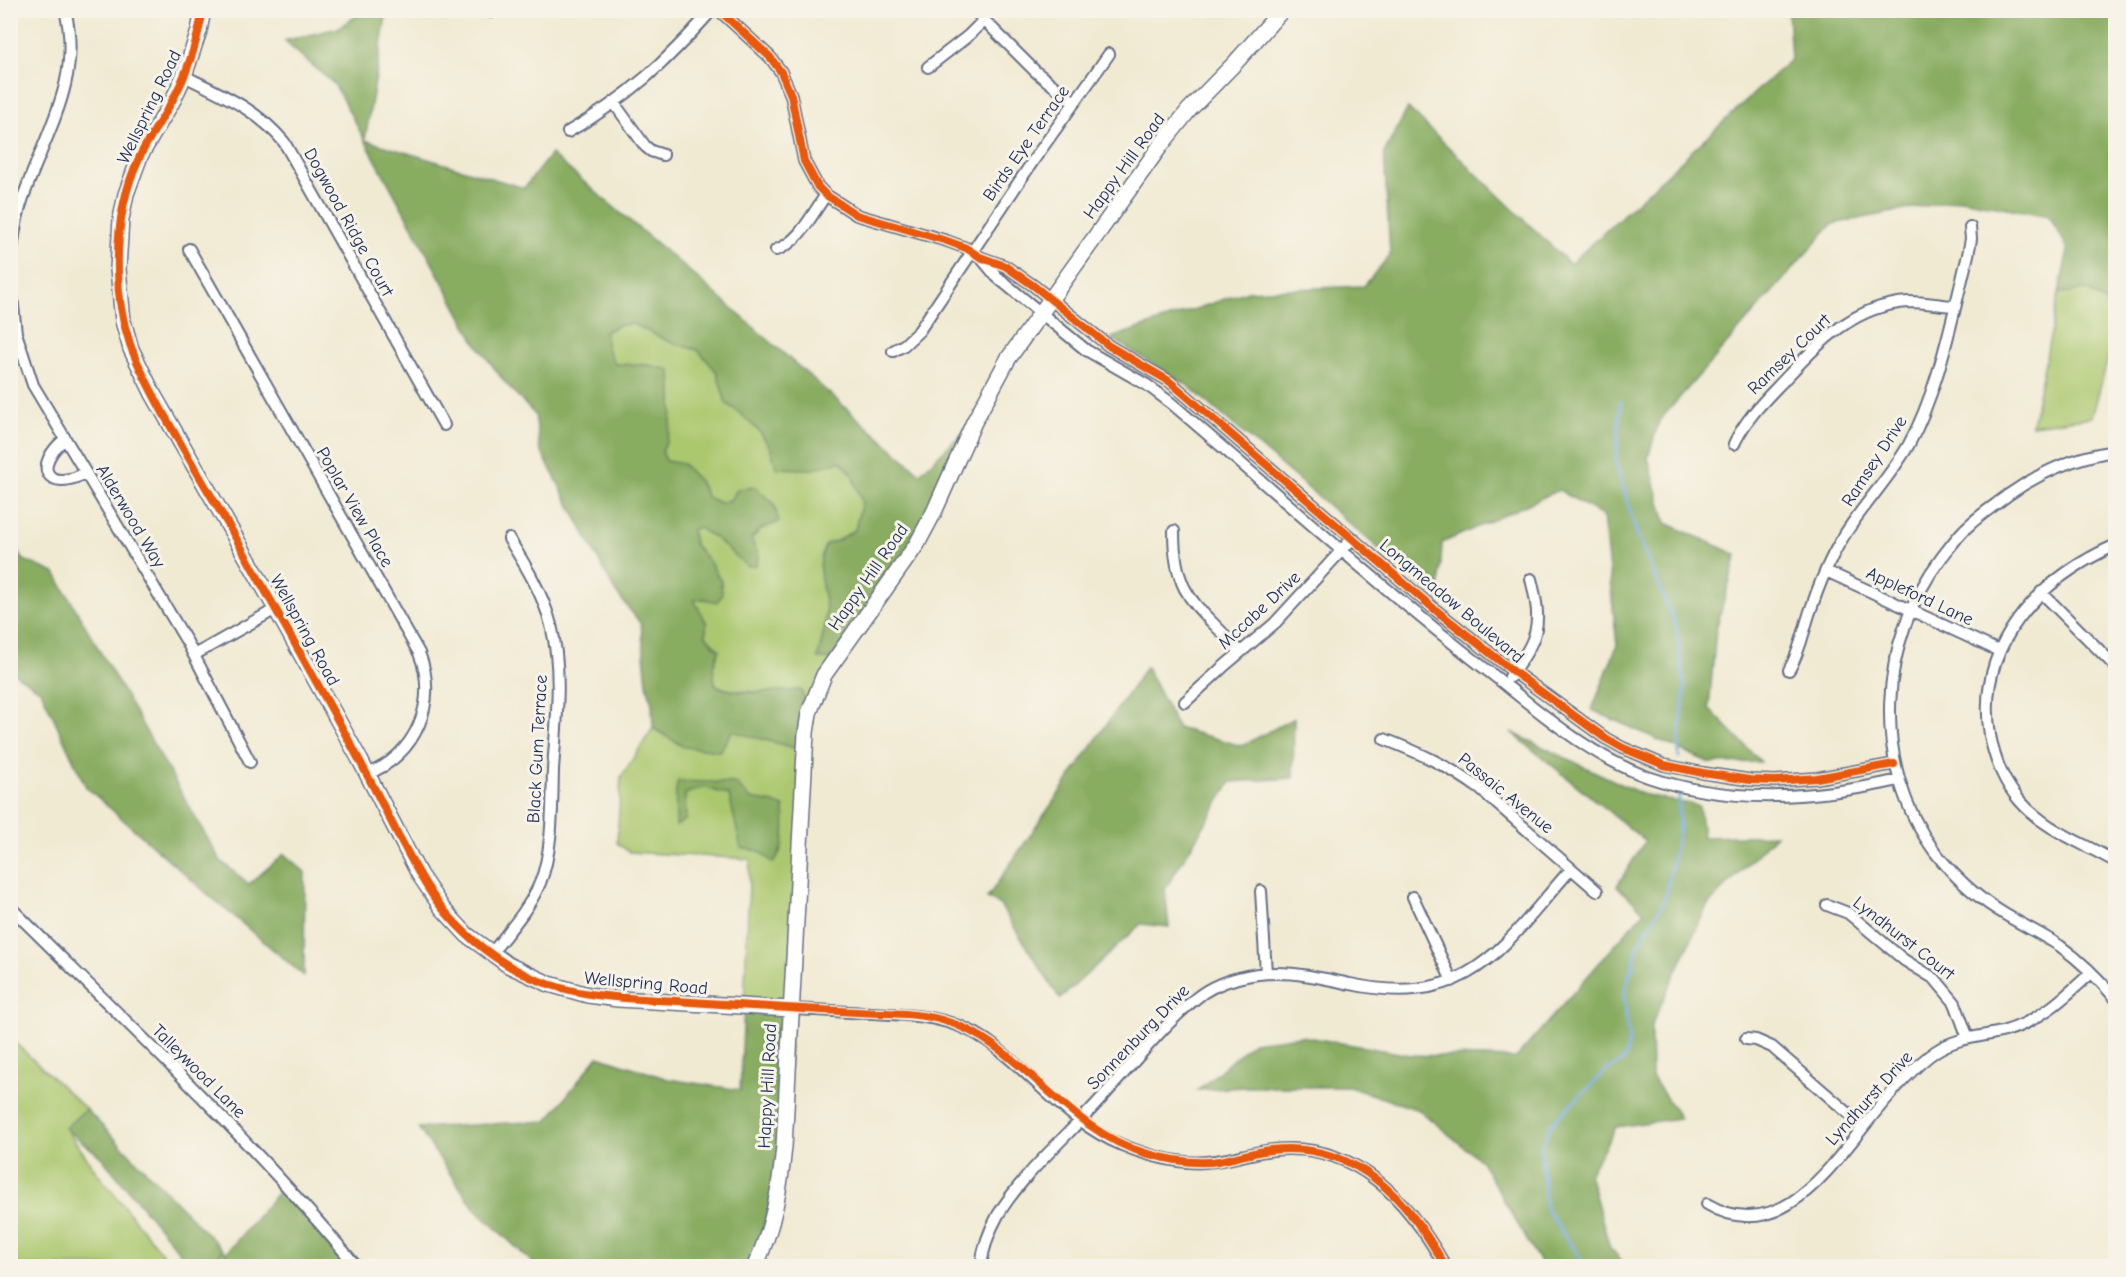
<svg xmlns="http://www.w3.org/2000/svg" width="2126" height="1277" font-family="'Comic Neue',sans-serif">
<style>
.green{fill:#abc86e;stroke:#637c66;stroke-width:1.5}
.forest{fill:#88ac61;stroke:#526e60;stroke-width:1.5}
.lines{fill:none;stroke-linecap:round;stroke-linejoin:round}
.stream{stroke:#73ace2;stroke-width:3}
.street-casing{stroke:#667087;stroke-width:14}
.secondary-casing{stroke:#667087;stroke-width:18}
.street{stroke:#fff;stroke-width:10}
.secondary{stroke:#fff;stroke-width:15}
.cycleway-casing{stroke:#f7f3e8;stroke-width:11}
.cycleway{stroke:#e8590c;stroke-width:8}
.labels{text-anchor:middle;stroke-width:6;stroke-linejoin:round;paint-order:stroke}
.street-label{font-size:18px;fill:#1b2f5e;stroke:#f7f3e8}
</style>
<rect width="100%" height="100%" fill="#f7f3e8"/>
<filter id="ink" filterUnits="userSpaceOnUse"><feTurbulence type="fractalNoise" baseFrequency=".0167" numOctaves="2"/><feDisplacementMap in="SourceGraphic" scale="12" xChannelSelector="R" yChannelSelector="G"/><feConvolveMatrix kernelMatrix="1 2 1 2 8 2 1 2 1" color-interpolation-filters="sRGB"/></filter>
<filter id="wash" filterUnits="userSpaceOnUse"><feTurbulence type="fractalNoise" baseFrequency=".008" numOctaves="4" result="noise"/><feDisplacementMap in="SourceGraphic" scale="24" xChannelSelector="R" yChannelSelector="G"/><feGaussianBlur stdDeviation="1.35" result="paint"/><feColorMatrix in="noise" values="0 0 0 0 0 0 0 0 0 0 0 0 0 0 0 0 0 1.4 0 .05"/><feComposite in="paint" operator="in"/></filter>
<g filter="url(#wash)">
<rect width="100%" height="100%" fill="#f1ead3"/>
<path class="green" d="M2087 290 2116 309 2115 333 2092 417 2032 425 2059 293Z
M633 324 672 343 698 350 717 372 726 403 742 414 760 432 771 449 777 468 812 469 840 461 851 472 862 502 855 530 837 541 826 544C814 569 824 585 826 610 826 625 821 643 818 658L833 660 809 713 757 692 727 690 715 684 713 667 719 650 706 636V622L693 599H705L709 561 694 544 692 530 698 526 715 538 747 566 759 556 751 539 761 529 778 522 730 500 720 503 707 497 699 481 666 461 662 451C675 427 672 398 671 371L648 365 615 364 607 348 605 332 618 325Z
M653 728 684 747 732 731 795 748 806 733 791 1009 744 1007 750 859 629 852 617 843 621 777Z
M10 1038 86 1109 66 1128 98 1174 168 1261 186 1260 194 1265 216 1259 223 1250 227 1254 215 1266H11Z"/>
<path class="forest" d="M364 11H387L365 140 524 188 551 154 701 281 920 473 974 422 934 512 833 660 818 658C821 643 826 626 826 610 824 585 814 569 826 544L837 541 855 530 862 502 851 472 840 461 812 469 776 468 771 449 760 432 742 415 726 403 717 372 698 350 672 343 633 324 618 325 605 332 607 348 615 364 648 365 671 370C672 398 675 427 662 451L666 461 683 464 699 481 707 497 720 503 730 500 738 489 755 487 774 504 779 522 761 529 751 539 759 556 756 565 747 566 715 538 698 527 692 530 694 544 709 561 721 581 722 595 717 602 705 599 694 600 706 622V636L719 650 713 667 715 685C741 697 772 691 801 690 811 717 813 724 795 748L732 731 720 751 684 747 653 728 652 704 647 684 641 624 615 591 540 449 535 415 503 380 476 343 334 84 284 41 338 28Z
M1788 11H2115V309L2087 290 2059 293 2068 249 2049 216 1961 199 1832 224 1659 421 1648 458 1666 523 1737 555 1716 629 1709 708 1761 762 1710 763 1592 710 1617 645 1603 516 1559 490 1442 543 1439 600 1187 385 1111 338 1248 291 1364 286 1390 255 1384 153 1408 108 1570 264 1791 59Z
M11 544 24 560 55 573 220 860 249 884 284 854 305 872 304 976 204 891 86 787 41 691 11 671Z
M1146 667 1178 728 1242 746 1294 718 1293 778 1231 782 1165 889 1169 927 1141 924 1060 999 1000 905 987 898Z
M1511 732 1642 794 1699 806 1703 837 1776 835 1707 906 1651 1026 1652 1077 1680 1118 1616 1127 1589 1174 1610 1248 1627 1266H1542L1481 1161 1419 1110 1349 1087H1244L1198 1090 1253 1042 1301 1036 1410 1055 1516 1058 1644 912 1617 886 1645 841Z
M678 781 735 783 751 799 774 803 784 807C785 827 787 847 773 863L759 851 741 848 729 795 703 787 685 794 686 819 676 826C677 810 673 796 678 781Z
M744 1007 791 1009 784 1147 755 1266H536L475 1209 418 1128 547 1121 598 1056 668 1079 740 1090Z
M86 1109 223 1250 216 1259 194 1265 186 1260 101 1157 65 1128Z
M281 1189 346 1266H215Z"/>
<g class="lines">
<path class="stream" d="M1621 401 1616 462 1636 531 1676 626 1685 687 1679 742V757
M1586 1266 1546 1209 1541 1149 1551 1124 1606 1071 1624 1060 1629 1042 1624 994 1639 943 1665 900 1679 828V791"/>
</g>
</g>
<g filter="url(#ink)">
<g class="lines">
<g class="street-casing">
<path id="street" d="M719 10 770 57 781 72 791 95 804 161 818 187 826 195 857 215 947 241 966 248 980 257 1005 266 1034 286 1109 346 1169 381 1433 608 1514 672 1605 738 1623 748 1664 765 1703 773 1750 780 1775 781 1817 778 1894 764
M974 10 1036 72 1074 102
M491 12 493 10
M928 67 968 36 983 21
M184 76C221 94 257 109 284 142L444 425
M614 103 645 146 651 151 663 155
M568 132C629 97 666 62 712 10
M189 249 419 653C439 701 416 756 367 774
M776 250C801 241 811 215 826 195
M982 259 997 277 1086 350 1147 385 1171 403C1279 495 1384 591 1497 678 1543 715 1592 757 1648 777 1730 805 1816 799 1899 780
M10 268C13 240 16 213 27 187 49 127 82 76 65 10
M10 278 16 333 33 385 187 642 250 762
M893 351 904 345 919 331 1035 158 1109 54
M65 439C32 466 46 493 86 473
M1734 444C1746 418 1765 400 1784 380 1820 342 1854 305 1909 302 1924 302 1940 305 1955 306
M2116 451C2075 456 2041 472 2008 495 1994 506 1978 516 1965 529 1957 537 1950 547 1942 557 1878 641 1870 764 1935 852 1952 874 1974 895 1998 910 2018 923 2040 933 2060 946 2081 961 2100 980 2116 999
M1174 531C1174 601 1200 605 1240 652
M2116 545C2039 579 1975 645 1990 735 1994 758 2004 783 2020 801 2046 831 2082 842 2116 862
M1826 571 1999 651
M2041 592 2116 667
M194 655 276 609
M1789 670C1801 650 1804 627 1812 606 1818 588 1825 571 1833 555 1853 515 1886 484 1908 446 1939 390 1952 317 1968 255L1971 239 1970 227
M1510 677C1538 638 1543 626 1531 579
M1185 702 1223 667 1275 623 1353 538
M1384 739C1420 753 1449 766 1480 789L1597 891
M1261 891 1266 973
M1413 897 1452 981
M1827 905 1848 913 1904 960 1935 979 1955 1003 1968 1038
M10 907C128 1024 250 1138 356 1266
M491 954C508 932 529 909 540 883 553 851 552 805 553 770 556 723 563 672 551 625 543 594 526 566 509 539
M791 1009C819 1010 846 1012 873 1013 913 1015 951 1016 986 1040 1032 1072 1069 1124 1122 1145 1151 1157 1184 1166 1215 1161 1234 1159 1253 1152 1273 1150 1356 1141 1408 1200 1445 1266
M1746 1039 1756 1040 1772 1047 1863 1126
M1707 1204C1775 1244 1823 1177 1861 1130 1879 1107 1913 1066 1936 1051 1957 1037 1982 1037 2005 1031 2040 1021 2065 997 2091 973
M981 1266C983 1249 989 1231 998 1215 1021 1176 1066 1137 1097 1103 1129 1069 1158 1030 1194 1000 1206 989 1223 982 1238 978 1276 967 1313 976 1350 984 1470 1009 1501 948 1571 869"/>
</g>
<g class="secondary-casing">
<path id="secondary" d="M203 10 199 31 184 76 173 100 140 156 126 194 121 219 118 269 123 321 131 349 153 394 266 591 360 760 419 874 442 908 467 935 508 965 549 984 588 995 618 999 791 1009
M755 1266C773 1229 780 1188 784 1147L806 733 809 713 824 675 917 544 934 512 974 422 1008 359 1161 145 1189 110 1235 63 1282 10"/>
</g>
<use href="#street" class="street"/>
<use href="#secondary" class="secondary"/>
<g class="cycleway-casing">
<path id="cycleway" d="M203 10C197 42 188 73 172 101 162 120 149 137 140 156 123 191 117 232 118 271 118 295 122 320 130 344 138 367 151 390 162 411 185 452 208 491 232 531 267 593 302 655 336 717 357 755 377 793 396 831 410 856 422 882 439 904 463 935 494 960 530 977 577 998 626 998 676 1001 737 1005 797 1009 857 1012 885 1014 915 1012 942 1020 1020 1041 1063 1129 1145 1153 1169 1160 1194 1165 1219 1161 1236 1158 1253 1152 1271 1150 1356 1141 1408 1199 1445 1266
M719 10 770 57 781 72 791 95 804 161 818 187 826 195 857 215 947 241 966 248 980 257 1005 266 1034 286 1109 346 1169 381 1433 608 1514 672 1605 738 1623 748 1664 765 1703 773 1750 780 1775 781 1817 778 1894 764"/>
</g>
<use href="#cycleway" class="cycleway"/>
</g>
</g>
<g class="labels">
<g class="street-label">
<text transform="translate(149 107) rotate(-64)" y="6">Wellspring Road</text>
<text transform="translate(1026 143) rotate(-55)" y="6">Birds Eye Terrace</text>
<text transform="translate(1124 166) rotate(-54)" y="6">Happy Hill Road</text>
<text transform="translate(349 222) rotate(61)" y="6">Dogwood Ridge Court</text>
<text transform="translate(1789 354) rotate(-44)" y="6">Ramsey Court</text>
<text transform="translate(1874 461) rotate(-57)" y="6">Ramsey Drive</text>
<text transform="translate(355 507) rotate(60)" y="6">Poplar View Place</text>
<text transform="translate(131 516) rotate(59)" y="6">Alderwood Way</text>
<text transform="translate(868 577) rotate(-55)" y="6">Happy Hill Road</text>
<text transform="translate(1920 596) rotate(25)" y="6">Appleford Lane</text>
<text transform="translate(1452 601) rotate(40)" y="6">Longmeadow Boulevard</text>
<text transform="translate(1259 610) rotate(-43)" y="6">Mccabe Drive</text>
<text transform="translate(305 630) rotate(61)" y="6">Wellspring Road</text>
<text transform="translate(537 749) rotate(-87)" y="6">Black Gum Terrace</text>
<text transform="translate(1506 793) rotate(39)" y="6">Passaic Avenue</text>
<text transform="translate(1904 938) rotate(38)" y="6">Lyndhurst Court</text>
<text transform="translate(646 983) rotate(5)" y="6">Wellspring Road</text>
<text transform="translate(1138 1037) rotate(-46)" y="6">Sonnenburg Drive</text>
<text transform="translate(199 1071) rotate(45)" y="6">Talleywood Lane</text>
<text transform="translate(767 1086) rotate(-87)" y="6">Happy Hill Road</text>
<text transform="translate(1869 1098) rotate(-48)" y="6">Lyndhurst Drive</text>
</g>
</g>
<rect width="2126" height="1277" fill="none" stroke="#f7f3e8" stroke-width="36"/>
</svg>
